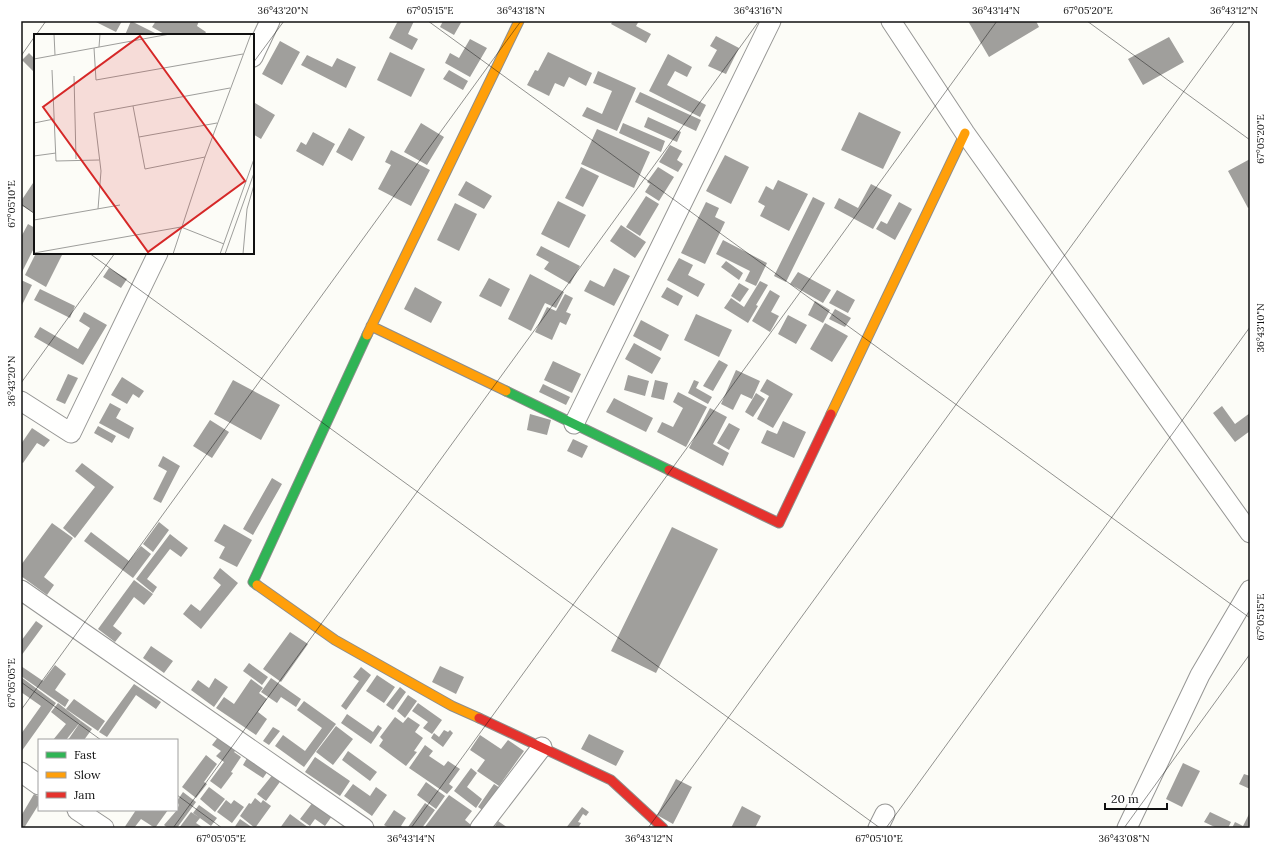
<svg xmlns="http://www.w3.org/2000/svg" width="1271" height="849" font-family="Lora,serif">
<style>
.building{fill:#a09f9c}
.lines{fill:none;stroke-linecap:round;stroke-linejoin:round}
.street-casing{stroke:#969694;stroke-width:21}
.fast-casing{stroke:#8d8d8b;stroke-width:11}
.slow-casing{stroke:#8d8d8b;stroke-width:11}
.jam-casing{stroke:#8d8d8b;stroke-width:11}
.street{stroke:#fffffe;stroke-width:19}
.fast{stroke:#30b455;stroke-width:9}
.slow{stroke:#ff9f0a;stroke-width:9}
.jam{stroke:#e5322d;stroke-width:9}
.ticks{fill:none;stroke:#101010;stroke-width:1;stroke-opacity:0.45}
.inset-road{fill:none;stroke:#9e9e9b;stroke-width:1}
.view{fill:#d62828;fill-opacity:0.15;stroke:#d62828;stroke-width:2}
.inset-edge{fill:none;stroke:#101010;stroke-width:2}
.neatline{fill:none;stroke:#101010;stroke-width:1.5}
.ticks-label{font-size:10px;text-anchor:middle;fill:#101010}
</style>
<rect width="100%" height="100%" fill="#fcfcf7"/>
<path class="building" d="M94 21H122L116 32Z
M131 21 159 35H125Z
M156 21H199L197 26 206 32 204 35H166L152 27Z
M398 21H414L408 34 418 39 412 50 389 38Z
M443 21H462L454 35 440 27Z
M613 21H639L636 26 651 34 646 43 611 24Z
M968 21H1036L1039 27 989 57Z
M716 36 739 48 726 74 708 66 717 50 710 46Z
M1169 37 1184 62 1143 85 1128 59Z
M470 39 487 48 470 77 445 63 450 53 459 58Z
M280 41 300 52 282 85 262 74Z
M390 52 425 69 411 97 377 80Z
M548 52 592 73 586 86 569 77 564 87 555 83 549 96 527 85 535 70 538 71Z
M29 53 35 59V73L22 60Z
M668 54 692 67 687 77 675 71 667 85 706 105 700 117 649 91Z
M307 55 332 67 337 58 356 67 346 88 301 65Z
M449 70 468 81 463 90 443 79Z
M598 71 636 88 617 131 582 116 587 107 602 114 612 91 593 83Z
M640 92 701 120 696 131 635 102Z
M255 103 275 115 261 139 253 134V106Z
M859 112 901 132 883 169 841 150Z
M648 117 681 132 677 142 644 127Z
M421 123 444 137 427 165 404 152Z
M623 123 665 141 661 152 619 133Z
M349 128 365 137 352 161 336 152Z
M597 129 650 152 634 188 581 164Z
M313 132 335 144 323 166 296 151 301 142 306 145Z
M670 145 682 151 677 160 683 164 678 172 659 162Z
M391 150 430 170 411 206 378 189 391 165 385 162Z
M725 155 749 167 731 204 706 191Z
M1250 159V207L1248 208 1228 171Z
M581 167 599 176 583 207 565 198Z
M658 167 674 177 659 201 645 192 650 184 647 182Z
M35 180V214L21 205V201Z
M778 180 808 194 789 231 760 216 765 206 758 202 766 186 773 190Z
M466 181 492 196 484 209 458 195Z
M871 184 892 195 873 229 834 208 839 198 858 208Z
M646 196 659 204 640 236 626 227Z
M813 197 825 203 786 282 774 276Z
M558 201 586 215 569 248 541 234Z
M706 202 719 208 715 217 725 222 705 264 681 253Z
M899 202 912 209 895 240 876 229 881 221 887 224Z
M455 203 477 214 459 251 437 240Z
M28 224 35 228V246L21 274V237Z
M621 225 646 242 635 258 610 241Z
M723 240 767 263 756 286 745 281 750 271 716 254Z
M541 246 580 266 570 284 544 269 549 262 536 255Z
M36 253H63L46 287 25 275Z
M679 258 693 265 688 275 705 284 698 297 667 280Z
M726 261 743 273 739 280 721 267Z
M109 268 127 279 121 288 103 277Z
M614 268 630 276 614 306 584 291 590 280 604 287Z
M798 272 831 290 823 303 790 284Z
M530 274 564 292 556 308 545 303 531 331 508 319Z
M489 278 510 289 501 307 479 296Z
M21 280 32 285 21 307Z
M760 281 768 285 756 305 758 306 748 323 724 308 731 298 744 307Z
M739 283 749 289 740 302 731 296Z
M415 287 442 302 431 323 404 309Z
M667 287 683 296 678 306 661 297Z
M40 289 75 306 70 318 34 300Z
M770 290 780 296 771 312 779 316 770 332 752 321Z
M837 290 855 300 848 313 829 303Z
M565 294 573 298 566 312 571 314 566 325 560 322 552 340 535 332 547 307 556 311Z
M815 301 830 310 823 323 808 315Z
M835 309 851 318 845 327 829 319Z
M84 312 107 325 83 365 34 337 40 327 78 349 90 328 79 321Z
M696 314 732 330 719 357 684 340Z
M788 315 807 325 796 344 778 334Z
M641 320 669 335 661 351 633 336Z
M825 323 848 336 832 362 810 349Z
M634 343 661 358 652 374 625 359Z
M719 360 728 365 713 391 703 386Z
M553 361 581 374 572 393 544 380Z
M736 370 760 381 752 399 741 394 733 410 721 404Z
M68 374 78 378 65 404 56 400Z
M628 375 649 381 645 396 624 390Z
M122 377 144 391 139 398 133 394 127 404 111 395Z
M767 379 793 394 773 428 757 419 769 396 760 391Z
M233 380 280 405 261 440 214 414Z
M655 380 668 383 664 400 651 397Z
M694 380 699 382 696 388 712 397 708 404 688 393Z
M543 384 570 397 566 405 539 392Z
M678 392 707 407 686 447 657 432 662 422 673 427 683 408 673 402Z
M756 393 765 399 753 417 745 412Z
M614 398 653 418 646 432 606 412Z
M110 403 121 409 116 418 134 428 129 439 99 423Z
M1222 406 1235 424 1250 413V431L1235 442 1213 413Z
M710 408 727 417 713 444 729 453 723 466 689 448Z
M530 414 551 420 547 435 527 430Z
M210 420 229 432 212 458 193 446Z
M783 421 806 432 794 458 761 443 767 430 777 434Z
M729 423 740 429 729 450 717 443Z
M98 426 116 436 112 443 94 433Z
M32 428 50 440 44 447 37 443 23 463 21 462V444Z
M573 439 588 446 582 458 567 451Z
M163 456 180 466 161 503 153 499 167 471 158 466Z
M82 463 114 487 75 538 63 528 95 487 75 471Z
M272 478 282 484 253 535 243 529Z
M159 522 169 530 153 552 143 544Z
M52 523 73 538 44 577 54 585 47 595 21 576V565Z
M224 524 252 540 237 567 219 558 225 547 214 541Z
M672 527 718 549 656 673 611 651Z
M91 532 129 561 141 546 151 554 133 578 84 541Z
M170 534 188 548 181 557 170 549 147 579 157 587 153 593 136 579Z
M220 568 238 583 201 629 183 614 191 604 200 611 221 585 213 578Z
M134 580 153 594 144 605 134 597 113 626 122 633 115 642 98 629Z
M36 621 43 626 21 656V641Z
M290 632 308 644 281 682 263 669Z
M151 646 173 661 164 673 143 658Z
M249 663 268 677 262 685 243 671Z
M55 665 66 674 55 690 69 700 65 707 21 676V666L43 681Z
M440 666 464 677 456 694 432 682Z
M361 667 371 675 346 710 341 706 359 681 353 677Z
M377 675 395 687 384 703 366 691Z
M21 677 56 703 21 752V734L41 706 21 692Z
M215 678 228 687 214 707 191 690 198 680 209 688Z
M271 678 301 699 296 707 281 697 277 703 261 692Z
M251 679 263 688 259 693 267 699 258 712 267 719 256 735 216 708 224 697 234 704Z
M134 684 161 702 156 709 136 695 107 737 99 732Z
M400 687 406 692 393 710 386 705Z
M408 695 417 701 405 718 397 711Z
M74 699 105 721 98 731 66 709Z
M304 701 336 724 304 767 275 746 283 735 305 751 322 728 297 710Z
M58 703 81 721 66 740H53L66 724 51 712Z
M418 703 442 720 432 734 423 728 428 722 412 711Z
M347 714 373 732 378 725 382 728 371 744 341 723Z
M395 717 403 723 408 717 420 725 415 732 423 738 414 751 417 752 406 766 379 746 383 740 380 737Z
M81 721 92 729 84 740H68Z
M336 726 353 739 333 765 316 752Z
M273 727 280 731 269 745 263 741Z
M444 730 448 732 450 730 453 733 443 747 431 738 434 733 439 737Z
M589 734 624 751 616 766 581 749Z
M480 735 501 749 508 740 524 751 499 786 477 771 485 760 470 750Z
M219 736 237 749 234 752 241 757 231 772 233 773 221 789 210 781 224 762 216 756 221 751 212 745Z
M425 745 433 751 429 756 444 766 448 761 460 769 449 784 453 787 447 794 409 768Z
M348 751 377 772 370 781 342 760Z
M206 755 217 764 204 782 207 784 196 798 182 787Z
M315 757 350 781 340 796 305 772Z
M247 758 268 771 263 778 243 765Z
M1183 763 1200 771 1182 807 1166 799Z
M471 768 477 773 467 787 482 799 476 808 454 791Z
M274 773 282 779 266 801 257 794Z
M1244 774 1250 776V789L1239 784Z
M676 779 692 787 673 824 657 815Z
M426 782 445 796 436 809 417 795Z
M353 784 370 796 376 787 387 795 372 816 344 796Z
M494 784 500 788 484 811 478 807Z
M209 787 225 799 215 812 200 799Z
M183 792 196 802 177 828H168L164 825 177 810 179 805 177 801Z
M34 794 39 797V804L24 828H21V816Z
M449 795 472 811 465 820 471 825 469 828H424Z
M255 798 261 803 263 800 271 806 255 828 240 816 249 803 251 804Z
M226 800 231 804 234 800 244 807 232 823 217 812Z
M313 802 332 816 325 826 315 819 310 826 300 819Z
M425 803 435 810 422 828H409L408 827Z
M199 805 217 818 211 826 193 813Z
M742 806 761 816 755 828H731Z
M582 807 589 812 586 816 583 814 578 822 581 823 578 828H566Z
M136 810H168L155 828 141 819 134 828H124Z
M394 810 406 818 401 826 404 828H389L384 825Z
M191 812 200 818 196 823 202 827 201 828H179Z
M1210 812 1231 822 1228 828H1217L1204 822Z
M1250 812V828H1232L1235 822 1243 826Z
M290 814 309 828H280Z
M240 819 253 828H234Z
M498 821 508 828H494Z"/>
<g class="lines">
<g class="street-casing">
<path id="street" d="M891 21 965 133 1250 533
M253 57 270 21
M21 401 71 433 158 253
M574 424 771 21
M21 590 364 828
M21 772 39 785
M77 810 104 828
M480 828 542 747
M878 828 885 814
M1127 828 1200 675 1250 590"/>
</g>
<g class="fast-casing">
<path id="fast" d="M506 391 669 470
M257 585 253 582 367 335"/>
</g>
<g class="slow-casing">
<path id="slow" d="M371 326 506 391
M367 335 519 21
M831 414 965 133
M257 585 335 640 452 706 479 718"/>
</g>
<g class="jam-casing">
<path id="jam" d="M669 470 779 523 831 414
M479 718 611 780 663 828"/>
</g>
<use href="#street" class="street"/>
<use href="#fast" class="fast"/>
<use href="#slow" class="slow"/>
<use href="#jam" class="jam"/>
</g>
<path class="ticks" d="M428 21 1250 618M1087 21 1250 140M36 35 46 21M21 56 35 36M253 63 284 21M21 204 35 214M89 253 880 828M21 383 115 253M21 682 101 740M21 710 521 21M177 795 222 828M173 828 759 21M411 828 997 21M648 828 1235 21M886 828 1250 327M1124 828 1250 654"/>
<g transform="translate(34 34)">
<rect width="220" height="220" fill="#fcfcf7"/>
<path class="inset-road" d="M20 0 21 21M65 13 66 0M60 14 62 46 209 20M0 25 136 0M18 36 22 127 65 126M40 42 42 125M99 72 111 135 171 123M0 89 20 85M105 103 183 89M0 122 22 119M64 175 67 137 60 79 196 54M0 186 86 171M0 219 147 193 190 210M139 220 171 123 217 0M186 220 220 125M191 220 220 139M209 220 213 175 220 151"/>
<path class="view" d="M106 2 211 147 114 218 9 73Z"/>
<rect width="220" height="220" class="inset-edge"/>
</g>
<rect width="1271" height="849" fill="none" stroke="#ffffff" stroke-width="44"/>
<rect x="38" y="739" width="140" height="72" fill="#ffffff" stroke="#9f9f9f"/>
<rect x="46" y="752" width="20" height="6" fill="#30b455" stroke="#9f9f9f"/>
<text x="74" y="759" font-size="12" fill="#101010">Fast</text>
<rect x="46" y="772" width="20" height="6" fill="#ff9f0a" stroke="#9f9f9f"/>
<text x="74" y="779" font-size="12" fill="#101010">Slow</text>
<rect x="46" y="792" width="20" height="6" fill="#e5322d" stroke="#9f9f9f"/>
<text x="74" y="799" font-size="12" fill="#101010">Jam</text>
<path d="M1105 803v6h62v-6" fill="none" stroke="#101010" stroke-width="2"/>
<text x="1111" y="803" font-size="12" fill="#101010" stroke="#ffffff" stroke-width="3" paint-order="stroke">20 m</text>
<rect x="22" y="22" width="1227" height="805" class="neatline"/>
<g class="ticks-label">
<text x="283" y="14">36°43'20"N</text>
<text x="430" y="14">67°05'15"E</text>
<text x="521" y="14">36°43'18"N</text>
<text x="758" y="14">36°43'16"N</text>
<text x="996" y="14">36°43'14"N</text>
<text x="1088" y="14">67°05'20"E</text>
<text x="1234" y="14">36°43'12"N</text>
<text transform="translate(1260 139) rotate(-90)" y="4">67°05'20"E</text>
<text transform="translate(11 204) rotate(-90)" y="4">67°05'10"E</text>
<text transform="translate(1260 328) rotate(-90)" y="4">36°43'10"N</text>
<text transform="translate(11 381) rotate(-90)" y="4">36°43'20"N</text>
<text transform="translate(1260 617) rotate(-90)" y="4">67°05'15"E</text>
<text transform="translate(11 683) rotate(-90)" y="4">67°05'05"E</text>
<text x="221" y="842">67°05'05"E</text>
<text x="411" y="842">36°43'14"N</text>
<text x="649" y="842">36°43'12"N</text>
<text x="879" y="842">67°05'10"E</text>
<text x="1124" y="842">36°43'08"N</text>
</g>
</svg>
